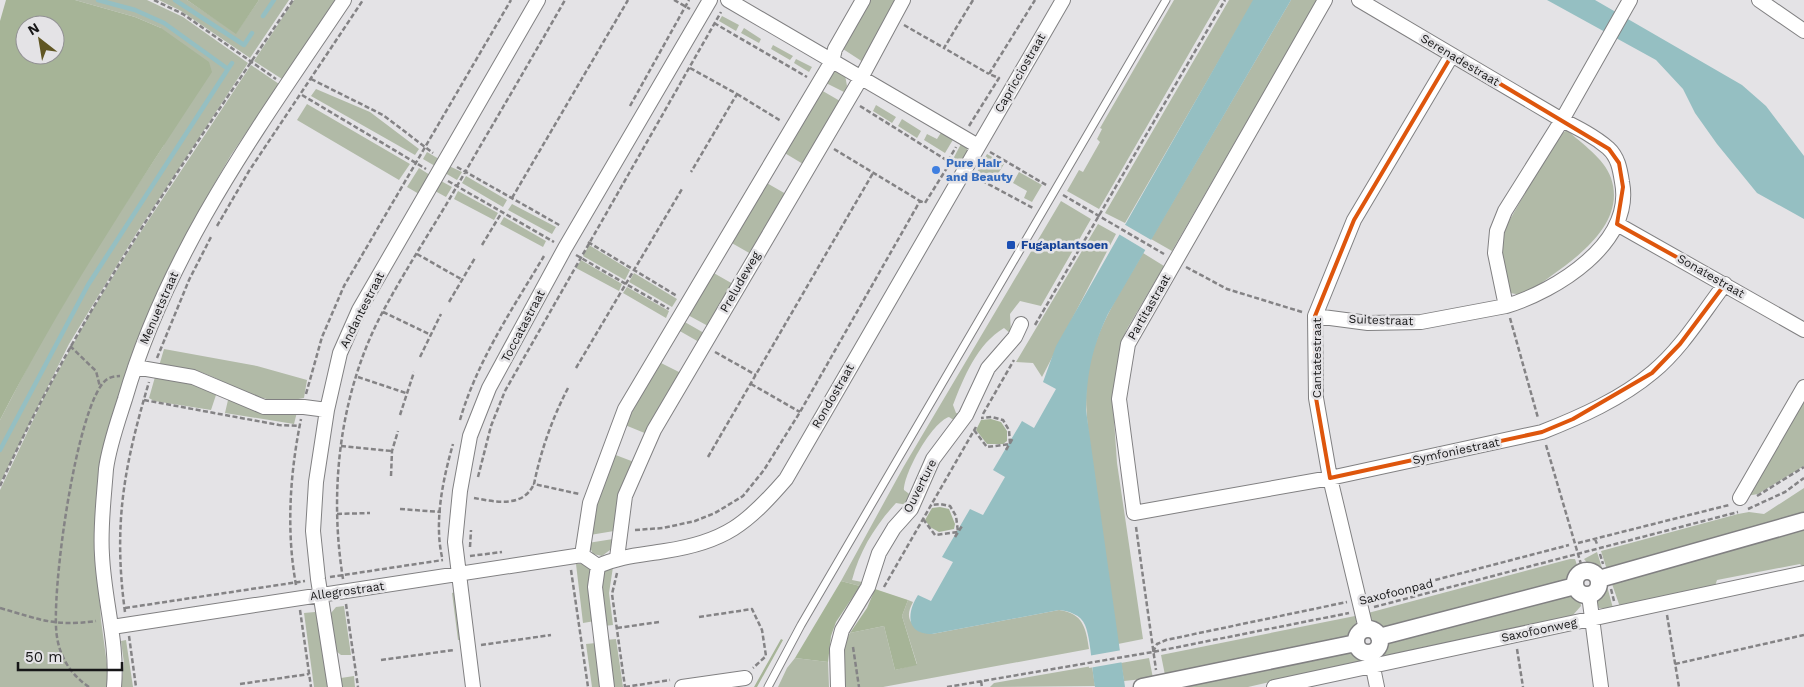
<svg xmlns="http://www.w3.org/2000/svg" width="1804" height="687" font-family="'Work Sans',sans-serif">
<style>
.green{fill:#b1baa7}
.forest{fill:#a6b497;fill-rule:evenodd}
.water{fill:#95bfc2}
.pier{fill:#e4e3e6}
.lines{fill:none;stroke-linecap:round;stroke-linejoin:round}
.stream{stroke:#95bfc2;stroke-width:4.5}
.service-casing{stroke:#818082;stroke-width:9}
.minor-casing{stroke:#818082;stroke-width:16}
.tertiary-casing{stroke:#818082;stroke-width:19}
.path{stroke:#848385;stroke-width:2.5;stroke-dasharray:5 2.5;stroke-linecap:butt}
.service{stroke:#fff;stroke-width:7}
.minor{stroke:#fff;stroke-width:14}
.tertiary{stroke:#fff;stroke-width:16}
.marked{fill:none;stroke:#de560d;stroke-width:4;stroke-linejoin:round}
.shop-dot{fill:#3f7fe0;stroke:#e4e3e6;stroke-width:2}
.transit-dot{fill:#1a4fb4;stroke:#e4e3e6;stroke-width:2}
.labels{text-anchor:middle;stroke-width:5;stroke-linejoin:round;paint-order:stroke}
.street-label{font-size:12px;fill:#171718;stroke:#e4e3e6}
.shop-label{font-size:12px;font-weight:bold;fill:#366cbe;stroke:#e4e3e6;text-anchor:start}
.transit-label{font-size:12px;font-weight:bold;fill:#164399;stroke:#e4e3e6;text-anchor:start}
</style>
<rect width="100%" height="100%" fill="#e4e3e6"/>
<path class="green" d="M75 0H147L183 17 248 63 136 234 69 344 0 483V420L38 347 99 244 164 145 161 28 135 17Z
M159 0H187L236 33 259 0H289L250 58 181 11Z
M294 0H335L282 79 254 61Z
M870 0H897L863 62 843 49Z
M1174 0H1220L1099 209 1067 191 1079 170 1083 172 1100 142 1097 139 1102 129 1100 128Z
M1229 0H1254L1125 223 1105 213Z
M1291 0H1317L1172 251 1151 239Z
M722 16 739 25 736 31 719 21Z
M744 28 761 39 759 43 741 33Z
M773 45 793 56 790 60 771 49Z
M796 59 812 67 809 72 794 63Z
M251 65 279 84 231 155 193 221 145 321 126 377 96 549 101 620 110 687H0V490L46 393 90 314 138 236Z
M832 71H839L845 75 847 86 844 92 824 82Z
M316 89 370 112 419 149 415 155 311 96Z
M821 90 840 101 803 164 783 152Z
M307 104 410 164 399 180 297 120Z
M876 105 896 117 892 123 873 111Z
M902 119 921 131 917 138 898 126Z
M1567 130C1582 144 1604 158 1611 178 1626 221 1581 255 1551 276 1540 284 1525 298 1511 293L1501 257 1505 228 1558 136Z
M942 131 954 138 945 153 924 140 927 134 937 139Z
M961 144 966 146 968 152 961 164 953 159Z
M427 152 439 159 435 166 423 159Z
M987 154 1004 164 993 182 977 172Z
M449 166 462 172 457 180 445 173Z
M419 168 430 175 419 194 407 187Z
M1019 172 1042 185 1032 202 1024 198 1027 191 1013 183Z
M466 176 507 200 503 207 462 183Z
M441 181 452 187 446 197 435 191Z
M765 182 786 194 751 254 730 242Z
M458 191 498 213 494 220 454 199Z
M1061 201 1091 219 1041 306 1020 301 1010 314 1011 334 1004 328C977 344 964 377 953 405L956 413 961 414 955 421 949 417C932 422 904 473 904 490L912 496 908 505 896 503C875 526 860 550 852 580L862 582 860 586 841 581 904 466Z
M512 204 556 227 552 234 508 210Z
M504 217 546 241 543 247 500 224Z
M1098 224 1116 234 1042 377 1033 363 1016 362Z
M589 245 630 270 625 280 583 256Z
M1143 253 1164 266 1127 329 1121 345 1113 405 1117 463 1143 639 1118 644C1109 583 1099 521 1092 460 1088 428 1082 394 1090 362 1099 323 1123 288 1143 253Z
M581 260 622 284 619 291 576 268Z
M712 272 733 284 708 326 686 314Z
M634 273 677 299 672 307 629 282Z
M627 287 669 311 666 318 623 293Z
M683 321 704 333 699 342 678 330Z
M164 349 257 366 307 380 304 398C258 408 238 385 198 371 185 367 172 367 159 366Z
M659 362 681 373 647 434 625 425Z
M165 375 217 392 211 410 154 401 149 398 155 377Z
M1804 397V466L1758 494 1746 496Z
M231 399 297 412 294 424 225 413 228 400Z
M613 454 634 462 614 531 590 535 595 505Z
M1804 488V512L1607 570 1601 551 1738 514 1749 512 1764 514Z
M1804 528V568L1800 564 1717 580 1715 586 1620 607 1612 584Z
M613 539 610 550 602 556 593 554 588 543Z
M1597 552 1603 571 1590 566 1584 559Z
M1570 559H1575L1578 568 1562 584 1388 628 1374 623 1368 613Z
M576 564H584L590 569 595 621 583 623Z
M613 567 609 593 613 625 604 626 600 589 605 571Z
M1607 586 1613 608H1599C1595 599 1600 592 1607 586Z
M455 592 461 640H458L452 593Z
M1570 595 1580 600 1581 606 1573 615 1389 657 1383 654 1389 642Z
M908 600 913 602C902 622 915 628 932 634L1059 610C1083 613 1086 628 1089 649L883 687H844L843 646 850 633 884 626 895 670 917 664 902 616Z
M344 606 351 655H341L336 651 331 613 336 607Z
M315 612 318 614 330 687H314L304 613Z
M1355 616 1357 619 1354 630 1344 638 1165 675 1161 655Z
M616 639 623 687H614L606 640Z
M126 640 133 687H121L124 663 121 641Z
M596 643 601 687H592L586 644Z
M1350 652 1357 658 1364 661 1248 687H1177Z
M795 658 828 662 829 687H778L787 668Z
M1149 658 1153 678 1124 681 1121 663Z
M1092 666 1095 686 990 687 994 683Z
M354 676 355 687H341V678Z"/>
<path class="forest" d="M6 0H75L135 17 161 28 209 62 212 72C137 186 62 299 0 420V21ZM25 25H55V55H25Z
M187 0H259L236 34Z
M991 419 1001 422 1007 431V441L1003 444H987L976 430 981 420Z
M940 507 949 509 955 524 954 529 939 532 930 527 925 520 932 508Z
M841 581 860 586 836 622 831 636 828 662 795 658Z
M875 589 908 600 902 616 917 665 895 670 884 626 850 633 867 608Z
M781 639 783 640 757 687H754Z"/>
<path class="water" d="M1253 0H1291L1108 314C1092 348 1087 372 1086 410L1125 687H1095C1092 671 1091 639 1085 625 1081 615 1069 611 1059 610L932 634C905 634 907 612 918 595L931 601 953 562 942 557 970 509 983 515 1005 477 993 470 1022 421 1034 428 1056 389 1043 382 1056 346Z
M1547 0H1595L1742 85 1766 106 1804 156V219L1757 193 1717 144 1695 113 1683 89 1656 60Z"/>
<path class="pier" d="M1122 223 1153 241 1147 251 1117 233Z
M1122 650 1123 662 1089 668 1088 656Z"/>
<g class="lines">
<path class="stream" d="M175 0 244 45 252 33
M263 16 274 0
M228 69 232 63
M0 450 88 285 228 69 164 23 135 10 98 0"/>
<g class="service-casing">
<path id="service" d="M768 687 801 625 1166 0"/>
</g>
<g class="minor-casing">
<path id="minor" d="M728 0 978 146
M1325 0 1128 344 1119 399 1134 513 1330 478 1542 432C1580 417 1621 399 1653 372 1682 348 1702 314 1725 284
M1359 0 1562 120C1578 128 1594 136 1608 148 1618 157 1620 169 1622 182 1634 243 1556 291 1506 306L1495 253 1497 231 1505 211 1562 120 1630 0
M1759 0 1804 31
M1617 224 1804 330
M1315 316 1368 323 1421 322 1506 306
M135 367 193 377 264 407H304L327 410
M1740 498 1804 387
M582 555 598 566C620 556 642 555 665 551 725 542 747 524 786 479L1063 0
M582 555 590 503 625 409 832 61 835 49 863 0
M617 558 625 496 654 430 861 78 903 0
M598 566 595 587 607 687
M1589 595 1601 687
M112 627 582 555
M1366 629 1330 478 1316 398 1315 316 1354 220 1452 55
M1370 653 1377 687
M114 687C118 643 104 600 102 555 100 527 104 497 106 469 109 446 118 421 125 399 168 250 259 127 344 0
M335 687 318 579 313 531 316 482 327 410 340 353 359 310 538 0
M473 687 455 542 460 491 470 436 489 388 565 248 710 0
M682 687 745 678
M838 687 837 649 842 630 868 587 879 553 894 528 911 509 933 459 966 415 988 368 1015 337 1021 324
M1274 687 1804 573"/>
</g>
<g class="tertiary-casing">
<path id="tertiary" d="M1575 583a12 12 0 1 1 24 0a12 12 0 1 1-24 0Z
M1599 579 1804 521
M1356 641a12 12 0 1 1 24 0a12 12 0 1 1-24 0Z
M1379 637 1575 586
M1142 687 1356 643"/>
</g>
<path class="path" d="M154 0 183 14 276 79
M674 0 690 9
M973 0 944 48 989 74
M714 23 807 77
M904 25 944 48
M690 68 737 94 691 172
M311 79 383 115 433 153
M737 94 781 121
M302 95 426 169
M630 106 689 0
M860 106 951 163
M969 126 999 78 989 74 1035 0
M834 149 920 201
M990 152 1048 186
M948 161 956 147
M457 167 561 226
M975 177 1033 208
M448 181 554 242
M1063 195 1164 254
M512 198 628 0
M217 226 249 171 363 0
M588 242 677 296
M482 245 502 212
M417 254 461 279
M576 255 669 309
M1186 267 1227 289 1302 312
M449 302 475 258
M383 312 431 335
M1510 318 1538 418
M1035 325 1225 0
M70 346 96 371 100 387
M715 352 756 375
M420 357 441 314
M157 358 189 280 212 235
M576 368 682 189
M358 377 406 393
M751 384 800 412
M568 388C552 419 541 450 534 484L579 494
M306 394 322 337 344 286 511 0
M144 400 279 425 300 426
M983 414 1014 360
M400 415 414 372
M460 420C477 361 513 308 544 256
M974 430 987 447 1010 444 1009 430 1003 420 992 417 981 418
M1546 445 1583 571
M341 446 392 451
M1006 450 1013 438
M708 457 873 173
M391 476 392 451 398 431
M478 477 491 426 505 391 721 12
M0 486C78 313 187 157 293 0
M1757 496 1804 467
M474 498C496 502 523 508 534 484
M400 509 441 512
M1748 509 1785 492 1804 478
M337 514 370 513
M923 519 935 535 958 532 956 516 950 506 940 504 931 505
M1136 527 1156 670
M635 530 663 528 695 521 715 513 743 496 764 470 800 412 920 201 925 203 950 163
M955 537 962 526
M1595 539 1597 544
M1578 543 1729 505
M470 547 471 530
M1600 554 1603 564
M470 556 502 552
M442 557C434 521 443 479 453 444
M571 570 588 687
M617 573 612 594 625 687
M330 577 443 560
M343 579C329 492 339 397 380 317 402 275 429 234 453 193 490 129 528 65 565 0
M296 585C286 530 290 473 301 419
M884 587 976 427
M1611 589 1614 601
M1370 597 1569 545
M346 604 358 687
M1374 607 1738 512
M0 608C39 619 54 627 96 621
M125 608 305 581
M300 610 311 687
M125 612C113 524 124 466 149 382
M1667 615 1679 687
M699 617 752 609 762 630 766 656 753 668
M617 628 659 622
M129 636 136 687
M481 645 551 635
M853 647 859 687
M1517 649 1523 687
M1153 652 1157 644 1166 640 1347 602
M381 660 454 650
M1675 664 1804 635
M981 681 982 687
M240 684 309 674
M89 687C71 675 60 657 57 637 50 597 76 405 106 380 110 377 115 376 120 376
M625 687 670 680
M947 687 1153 652 1349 613"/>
<use href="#service" class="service"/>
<use href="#minor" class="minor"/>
<use href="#tertiary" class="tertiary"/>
</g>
<path class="marked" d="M1452 55 1609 149 1619 163 1623 187 1617 224 1725 284 1680 344 1652 373 1573 419 1542 432 1330 478 1316 398 1315 316 1354 220Z"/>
<circle class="shop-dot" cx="936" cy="170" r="5"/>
<rect class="transit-dot" x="1006" y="240" width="10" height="10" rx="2.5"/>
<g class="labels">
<g class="street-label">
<text transform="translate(1460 60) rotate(31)" y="4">Serenadestraat</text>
<text transform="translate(1020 73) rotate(-60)" y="4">Capricciostraat</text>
<text transform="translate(1711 276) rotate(30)" y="4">Sonatestraat</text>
<text transform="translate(740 282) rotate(-60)" y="4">Preludeweg</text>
<text transform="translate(1149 307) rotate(-60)" y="4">Partitastraat</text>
<text transform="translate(159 308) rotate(-66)" y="4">Menuetstraat</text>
<text transform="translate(362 310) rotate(-63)" y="4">Andantestraat</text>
<text transform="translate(1381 320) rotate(2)" y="4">Suitestraat</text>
<text transform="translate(523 326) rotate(-62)" y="4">Toccatastraat</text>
<text transform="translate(1317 358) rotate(-90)" y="4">Cantatestraat</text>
<text transform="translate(833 396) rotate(-60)" y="4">Rondostraat</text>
<text transform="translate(1456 451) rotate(-12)" y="4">Symfoniestraat</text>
<text transform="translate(920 486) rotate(-63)" y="4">Ouverture</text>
<text transform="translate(347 591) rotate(-8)" y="4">Allegrostraat</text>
<text transform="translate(1396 592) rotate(-14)" y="4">Saxofoonpad</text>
<text transform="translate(1539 630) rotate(-12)" y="4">Saxofoonweg</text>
</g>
<g class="shop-label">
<text x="946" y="167">Pure Hair<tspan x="946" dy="14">and Beauty</tspan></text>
</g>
<g class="transit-label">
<text x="1021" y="249">Fugaplantsoen</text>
</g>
</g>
<g transform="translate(40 40) rotate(329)"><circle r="24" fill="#e4e3e6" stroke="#929194"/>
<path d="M0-4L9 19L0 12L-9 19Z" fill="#605623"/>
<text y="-8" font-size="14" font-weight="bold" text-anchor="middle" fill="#171718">N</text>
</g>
<path d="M18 662v8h104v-8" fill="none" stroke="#171718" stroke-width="2.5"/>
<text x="25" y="662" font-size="15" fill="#171718" stroke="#e4e3e6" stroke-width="4" paint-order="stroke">50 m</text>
</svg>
